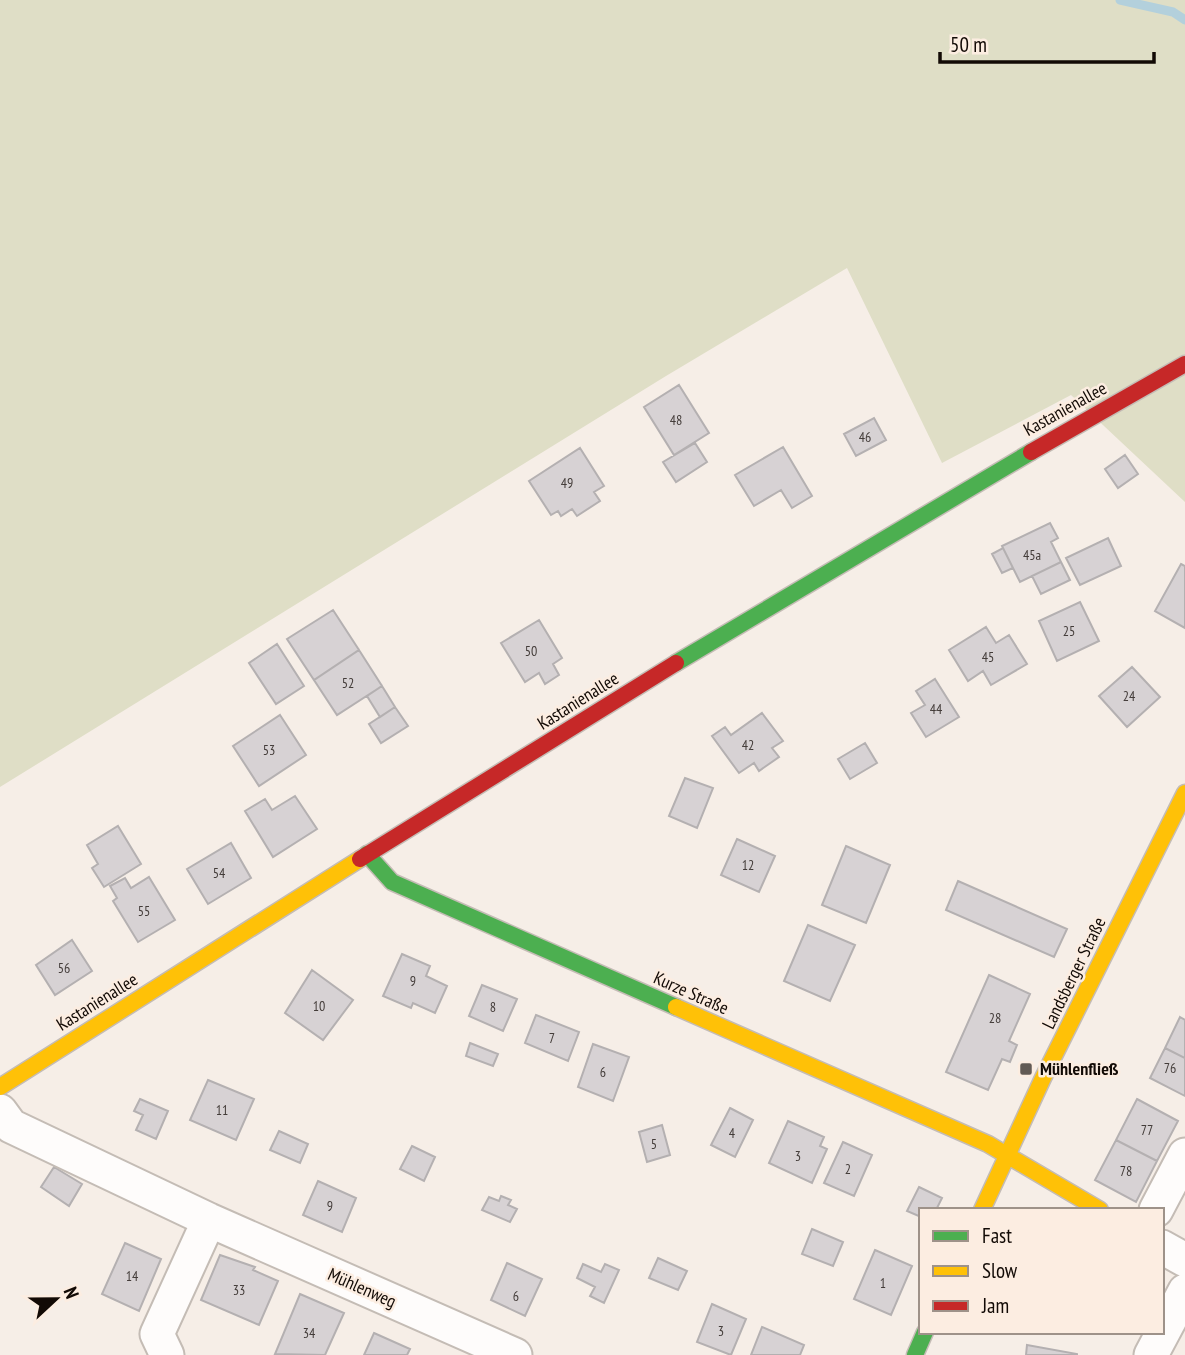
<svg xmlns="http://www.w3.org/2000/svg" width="1185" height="1355" font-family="'PT Sans Narrow',sans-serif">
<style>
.green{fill:#dfdec6}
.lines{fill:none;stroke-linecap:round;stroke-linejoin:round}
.stream{stroke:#b3d0dc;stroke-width:9}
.building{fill:#d7d2d4;stroke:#b4b0b1;stroke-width:2}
.street-casing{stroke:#c4bcb5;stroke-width:37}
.fast-casing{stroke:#c4bcb5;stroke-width:19}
.slow-casing{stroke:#c4bcb5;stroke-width:19}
.jam-casing{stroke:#c4bcb5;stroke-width:19}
.street{stroke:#fefcfb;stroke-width:33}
.fast{stroke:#4caf50;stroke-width:16}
.slow{stroke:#ffc107;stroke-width:16}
.jam{stroke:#c62828;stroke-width:16}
.poi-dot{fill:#625a54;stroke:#fcede1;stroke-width:2.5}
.labels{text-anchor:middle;stroke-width:5;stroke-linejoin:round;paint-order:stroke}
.number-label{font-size:14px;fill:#433c39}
.street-label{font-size:18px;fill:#120a05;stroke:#fcede1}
.poi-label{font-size:18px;font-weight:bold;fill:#120a05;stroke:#fcede1;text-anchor:start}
</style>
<rect width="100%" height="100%" fill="#f6eee7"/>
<path class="green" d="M0 0H1185V502L1071 395 942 463 847 268 666 376 0 787Z"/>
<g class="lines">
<path class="stream" d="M1120 0 1173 12 1185 20"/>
</g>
<path class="building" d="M679 385 709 433 674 455 644 407Z
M874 418 886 440 856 456 844 434Z
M695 443 707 462 676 482 663 462Z
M783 447 812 496 792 508 781 490 754 506 735 475Z
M580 448 604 486 594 492 600 501 577 516 572 509 561 516 558 511 551 515 529 481Z
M1125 455 1138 474 1118 488 1105 469Z
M1050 523 1058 538 1051 542 1061 562 1020 582 1002 546Z
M1108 538 1121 566 1080 585 1066 558Z
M1003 548 1013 568 1002 573 992 554Z
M1061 562 1070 580 1041 594 1032 576Z
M1181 564 1185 566V628L1155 611Z
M1080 602 1099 641 1057 661 1039 621Z
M333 610 359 650 314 680 287 639Z
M539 620 562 658 553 664 559 675 545 684 539 673 525 682 501 643Z
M986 627 996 643 1009 635 1027 664 991 685 983 671 968 681 949 650Z
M277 644 304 686 276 704 249 663Z
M359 650 382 686 337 715 314 680Z
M1132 667 1160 697 1127 727 1099 696Z
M935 679 959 717 926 737 911 713 925 705 916 691Z
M382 686 395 707 380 717 367 696Z
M395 707 408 726 381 743 369 724Z
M762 713 783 741 772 748 779 757 759 771 754 763 739 773 712 736 725 727 731 735Z
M280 715 306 755 259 786 233 746Z
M865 743 877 763 850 779 838 759Z
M685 778 713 788 697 828 669 816Z
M295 796 317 829 273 857 245 811 265 799 272 810Z
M118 826 141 864 104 887 92 868 98 864 87 845Z
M737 839 775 856 759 892 721 875Z
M231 843 251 878 208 904 187 869Z
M846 846 890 865 866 923 822 905Z
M149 877 175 920 138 942 113 901 117 898 110 886 125 878 131 888Z
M958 881 1067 929 1054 957 946 910Z
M808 925 855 945 830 1001 784 981Z
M72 940 92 971 55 995 36 965Z
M402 954 430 966 426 976 447 986 435 1013 413 1003 411 1008 383 996Z
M312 970 353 1000 323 1040 285 1013Z
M989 975 1030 994 1009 1041 1017 1045 1010 1062 1002 1059 988 1090 946 1072Z
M482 985 517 999 503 1031 469 1016Z
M536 1015 579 1032 568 1061 525 1043Z
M1180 1017 1185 1020V1058L1165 1048Z
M470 1043 498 1054 493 1066 466 1056Z
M593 1044 629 1057 613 1101 578 1087Z
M1165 1048 1185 1058V1096L1150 1078Z
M208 1080 254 1099 236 1140 190 1120Z
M140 1099 168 1111 156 1139 136 1130 143 1115 134 1111Z
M1137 1099 1178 1121 1157 1161 1116 1140Z
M730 1108 753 1120 735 1157 711 1145Z
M788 1121 824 1137 820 1146 827 1149 812 1183 769 1163Z
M662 1125 670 1155 647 1162 639 1132Z
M279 1131 308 1144 300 1163 270 1150Z
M1116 1140 1157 1161 1136 1202 1095 1180Z
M843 1142 872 1155 854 1196 824 1183Z
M412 1146 435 1157 424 1181 400 1169Z
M54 1167 82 1184 69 1206 41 1187Z
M318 1181 356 1198 342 1232 303 1215Z
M919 1187 942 1198 936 1210H921V1217L907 1211Z
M501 1196 511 1200 508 1205 517 1209 510 1222 482 1210 489 1197 499 1201Z
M812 1229 843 1242 833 1266 802 1254Z
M125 1243 161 1259 139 1311 102 1294Z
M875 1250 912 1266 891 1315 854 1299Z
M220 1255 255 1267 253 1270 278 1281 259 1325 201 1300Z
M658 1258 687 1271 678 1290 649 1278Z
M507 1263 542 1279 525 1316 491 1300Z
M583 1264 601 1272 605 1264 619 1270 604 1303 590 1296 595 1287 577 1278Z
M300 1294 344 1313 325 1355 275 1354Z
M712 1304 746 1319 731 1355 697 1342Z
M762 1327 804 1345 800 1355H751Z
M374 1333 410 1349 407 1355H364Z
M1027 1345 1077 1354V1355H1026Z"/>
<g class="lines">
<g class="street-casing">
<path id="street" d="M0 1111 11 1126 209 1220 515 1355
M1156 1210 1185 1155
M1162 1247 1185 1260
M167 1355 157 1334 209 1220
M1151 1355 1185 1291"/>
</g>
<g class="fast-casing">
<path id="fast" d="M676 663 1031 452
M367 854 392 882 676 1007
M915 1355 925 1332"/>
</g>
<g class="slow-casing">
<path id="slow" d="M676 1007 988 1144 1100 1210
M0 1087 360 859
M982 1210 1043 1078 1185 793"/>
</g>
<g class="jam-casing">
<path id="jam" d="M1031 452 1185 364
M360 859 676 663"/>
</g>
<use href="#street" class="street"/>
<use href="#fast" class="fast"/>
<use href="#slow" class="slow"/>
<use href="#jam" class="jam"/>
</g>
<rect class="poi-dot" x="1019" y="1062" width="14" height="14" rx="3.5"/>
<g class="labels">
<g class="number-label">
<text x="676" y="425">48</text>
<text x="865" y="442">46</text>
<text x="567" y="488">49</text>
<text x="1032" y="560">45a</text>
<text x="1069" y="636">25</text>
<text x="531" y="656">50</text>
<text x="988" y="662">45</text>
<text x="348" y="688">52</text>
<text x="1129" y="701">24</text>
<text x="936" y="714">44</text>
<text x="748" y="750">42</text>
<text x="269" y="755">53</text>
<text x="748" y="870">12</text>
<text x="219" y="878">54</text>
<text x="144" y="916">55</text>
<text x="64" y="973">56</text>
<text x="413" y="986">9</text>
<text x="319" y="1011">10</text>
<text x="493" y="1012">8</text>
<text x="995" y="1023">28</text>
<text x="552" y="1043">7</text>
<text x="1170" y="1073">76</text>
<text x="603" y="1077">6</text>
<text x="222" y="1115">11</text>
<text x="1147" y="1135">77</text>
<text x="732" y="1138">4</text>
<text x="654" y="1149">5</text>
<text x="798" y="1161">3</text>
<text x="848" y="1174">2</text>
<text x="1126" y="1176">78</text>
<text x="330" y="1211">9</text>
<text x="132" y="1281">14</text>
<text x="883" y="1288">1</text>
<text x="239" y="1295">33</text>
<text x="516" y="1301">6</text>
<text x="721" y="1336">3</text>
<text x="309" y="1338">34</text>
</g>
<g class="street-label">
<text transform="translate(1065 409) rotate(-29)" y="6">Kastanienallee</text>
<text transform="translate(578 701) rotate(-32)" y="6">Kastanienallee</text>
<text transform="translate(1074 973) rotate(-64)" y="6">Landsberger Straße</text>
<text transform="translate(691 993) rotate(24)" y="6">Kurze Straße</text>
<text transform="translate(97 1002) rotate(-32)" y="6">Kastanienallee</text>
<text transform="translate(362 1288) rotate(24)" y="6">Mühlenweg</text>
</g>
<g class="poi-label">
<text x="1040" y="1075">Mühlenfließ</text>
</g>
</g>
<rect x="919" y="1208" width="245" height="126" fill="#fcede1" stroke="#9e9289" stroke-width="2"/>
<rect x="933" y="1231" width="35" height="10" fill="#4caf50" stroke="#9e9289" stroke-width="2"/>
<text x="982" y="1243" font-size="21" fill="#120a05">Fast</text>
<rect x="933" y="1266" width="35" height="10" fill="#ffc107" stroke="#9e9289" stroke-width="2"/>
<text x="982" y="1278" font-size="21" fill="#120a05">Slow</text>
<rect x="933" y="1301" width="35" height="10" fill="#c62828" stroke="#9e9289" stroke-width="2"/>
<text x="982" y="1313" font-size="21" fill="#120a05">Jam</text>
<g transform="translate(56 1299) rotate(68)" stroke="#fcede1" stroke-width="5" paint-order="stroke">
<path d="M0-5L12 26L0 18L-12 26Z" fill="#120a05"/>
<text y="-10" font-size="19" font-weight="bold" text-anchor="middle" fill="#120a05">N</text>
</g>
<path d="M940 52v10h214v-10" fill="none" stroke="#120a05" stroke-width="3.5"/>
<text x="950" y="52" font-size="21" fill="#120a05" stroke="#fcede1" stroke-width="5" paint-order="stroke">50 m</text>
</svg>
